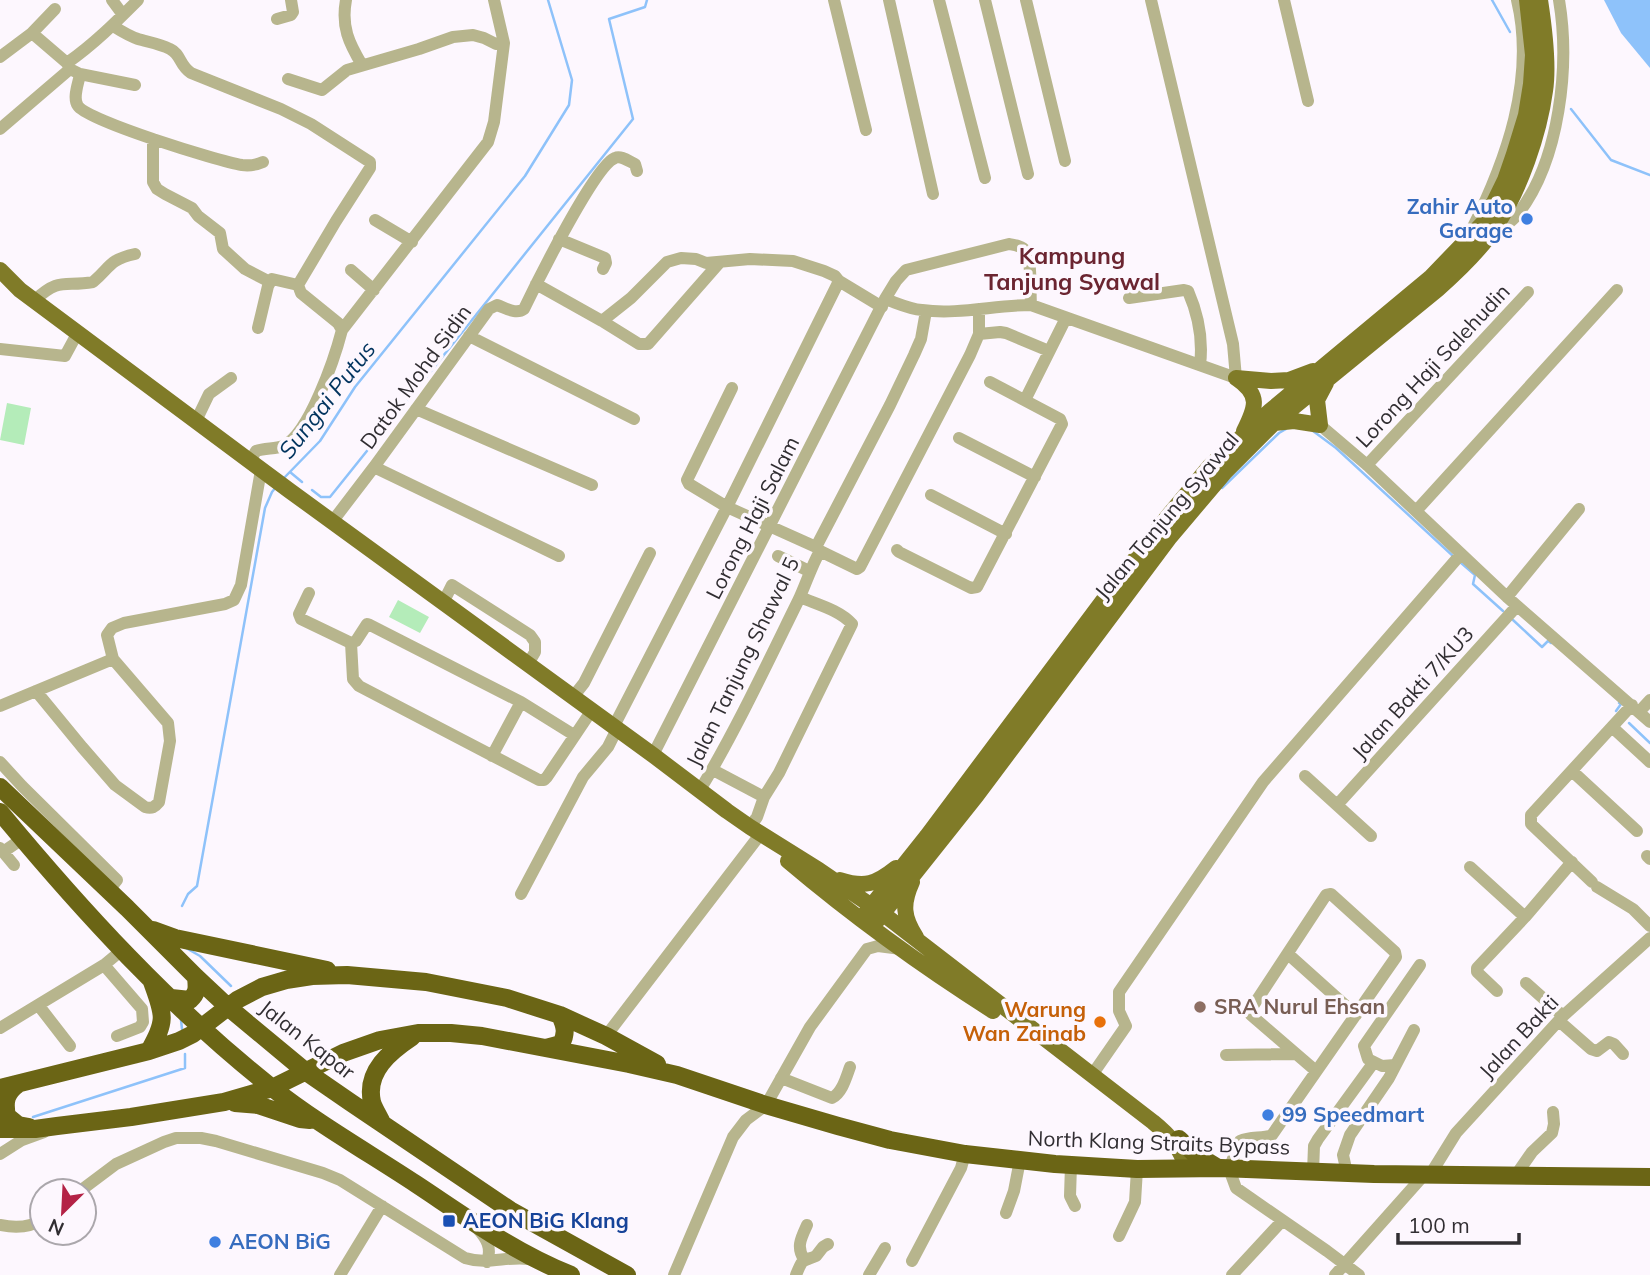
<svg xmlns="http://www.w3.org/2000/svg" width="1650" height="1275" font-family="Mulish,sans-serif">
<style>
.green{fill:#b4ecb9}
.water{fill:#8ec2fa}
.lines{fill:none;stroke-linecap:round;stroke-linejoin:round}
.stream{stroke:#8ec2fa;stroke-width:2.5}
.minor{stroke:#b7b58d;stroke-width:12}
.major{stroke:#807b28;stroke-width:16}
.highway{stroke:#6b6515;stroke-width:18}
.shop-dot{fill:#3f7fe0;stroke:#fdf7fe;stroke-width:2.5}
.education-dot{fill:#8d6e63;stroke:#fdf7fe;stroke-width:2.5}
.food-dot{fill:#e8710a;stroke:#fdf7fe;stroke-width:2.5}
.transit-dot{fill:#1a4fb4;stroke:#fdf7fe;stroke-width:2.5}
.labels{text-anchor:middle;stroke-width:7;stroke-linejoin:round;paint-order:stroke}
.shop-label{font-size:21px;font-weight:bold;fill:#366cbe;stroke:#fdf7fe;text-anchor:start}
.street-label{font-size:21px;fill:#312e32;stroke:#fdf7fe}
.education-label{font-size:21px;font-weight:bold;fill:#785e54;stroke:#fdf7fe;text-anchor:start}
.food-label{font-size:21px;font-weight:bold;fill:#c56008;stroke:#fdf7fe;text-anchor:end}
.transit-label{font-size:21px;font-weight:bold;fill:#164399;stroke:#fdf7fe;text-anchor:start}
.neighbourhood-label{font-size:23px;font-weight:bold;fill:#6b2531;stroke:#fdf7fe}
.water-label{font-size:23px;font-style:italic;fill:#01335e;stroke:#fdf7fe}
</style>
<rect width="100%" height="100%" fill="#fdf7fe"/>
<path class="green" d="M7 403 31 408 24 445 0 440Z
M398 600 429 617 420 633 389 617Z"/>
<path class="water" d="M1604 0H1650V68L1621 33Z"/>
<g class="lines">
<path class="stream" d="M1492 0 1510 32
M1571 109 1611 160 1650 175
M1313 431 1336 448 1453 556
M290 472 302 482
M283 479 320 441 355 387 525 176 569 105 572 80 548 0
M1222 488 1279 433 1286 429
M312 490 321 497H330L633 119 609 19 645 7 647 0
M1460 562 1475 575 1473 584 1503 611
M1513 620 1542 647 1548 641 1551 643
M1616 711 1621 704 1619 703
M1629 723 1650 743
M182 906 188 894 197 886 265 508 272 492 276 487
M186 948 200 956 231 986
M181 1020 182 1029
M33 1117 185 1068V1054"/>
<path class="minor" d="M112 0 123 15
M346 0C341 27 349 43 362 65
M834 0 866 130
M889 0 933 194
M939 0 985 178
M985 0 1028 174
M1026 0 1065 161
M1284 0 1308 101
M277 19 291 15 293 12 291 0
M113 26C121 31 129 36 138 39 148 42 160 44 170 49 181 54 179 65 191 73L281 109 311 124 370 162V168L336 221 298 285 301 293 338 323 342 330
M32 33 55 9
M0 57 32 33 67 63 70 69 80 74C79 82 72 98 78 106 88 121 218 161 242 165 249 166 256 165 263 162
M67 63C94 44 115 23 138 0
M80 74 135 85
M288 79 322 90 347 70 419 49 453 37 473 35 484 38 496 44 504 43
M0 129 70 69
M153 139V182L157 189 165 194 192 208 198 216 220 233 223 249 245 269 270 282
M375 220 412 242
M1471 231C1506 161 1536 79 1517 0
M1494 235C1502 228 1512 222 1518 214 1560 160 1570 65 1559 0
M559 239 605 258 606 263 603 269
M351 270 374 290
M536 284 602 321 639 344H648L720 262
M1129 298 1184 290 1188 291C1198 314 1203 341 1200 365
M885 299C897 303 909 309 922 310 958 315 995 305 1031 305L1236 378 1233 344 1151 0
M35 300C60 277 64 287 93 282 111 267 108 260 135 254
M602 321 631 298 667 262 681 258 696 259 706 263 750 259 793 261 824 271 835 276 839 281 882 307
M258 328 268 286 272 279 298 285
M979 334 1000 332 1006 333 1049 351
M469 336 634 419
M0 349 65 356 78 332
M732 388 687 480 689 484 727 507 816 547 820 551 857 569 860 567 970 355 979 334V309
M1025 400 1066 318
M416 409 592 485
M196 421 209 394 231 378
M1320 425 1367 465 1507 597 1650 722
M959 438 1035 477
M250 461 256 451C265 448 276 449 283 446 309 435 335 357 342 330L488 142 494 122 504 43 494 0
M1367 465 1528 292
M374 467 559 556
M931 495 1006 534
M1416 511 1617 290
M332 522 374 467 489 309 497 305C506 308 516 315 524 309 536 284 595 165 615 158 621 155 630 162 635 164L637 171
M816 547 890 405 914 355 921 339 926 311
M897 550 899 552 971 588 977 587 1062 424 1060 419 990 382
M778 556 809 571
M309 593 299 614 301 619 351 643 356 641 367 624 370 625 521 702 574 735
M1507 597 1579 509
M443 603 452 585 530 635 535 642V652L528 664
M351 643 353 679 359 686 539 780H544L547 777 592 710
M36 691 82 747 115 785 145 807C152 809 155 807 159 802L170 741 168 723 113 659 107 635 112 628 124 623 225 604 234 600 241 585 261 470
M573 697 584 683 650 553
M0 706 113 659
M1639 712 1650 700
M614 726 727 507 839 281
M1612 727 1650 762
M653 755 885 299 896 281 906 270 1009 244C1015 245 1022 246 1026 251 1032 261 1030 293 1031 305
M492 756 521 702
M0 762 22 786 117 880 109 890
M713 770 764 797
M1572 771 1637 831
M1305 776 1371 836
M700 790C736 730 767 664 798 601 806 584 811 567 820 551
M1337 805 1517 606
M750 827 757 817 764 797 779 773 852 624C840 610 816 604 800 597
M0 848 14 865
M3 852 22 839
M1647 856 1650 859
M1470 867 1525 917
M1592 882 1531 824V815L1632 705
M1597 887 1633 909 1650 926
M521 894 583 777 608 747 617 729
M867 949 878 946 901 949
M1288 954 1356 1015
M104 965 142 1009 143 1022 140 1027 117 1036
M1526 983 1563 1016
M1497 991 1477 972V968L1525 917 1572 862
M39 1006 70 1046
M1559 1021 1591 1049 1597 1051 1609 1042 1614 1044 1623 1054
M0 1028 104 965 122 950
M606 1036 759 836
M1226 1055 1296 1054
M1395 1065 1382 1066 1368 1059 1364 1046 1420 965
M1316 1071 1251 1015V1009L1326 895 1331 894 1395 952 1396 957 1272 1135C1262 1139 1251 1136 1240 1141L1229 1169 1236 1188 1327 1251 1359 1275
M1092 1075 1126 1026 1119 1011V992L1263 782 1461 554
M781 1078 832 1098C842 1093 846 1078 850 1067
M0 1154 22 1140 44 1132
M1071 1165 1070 1196 1075 1206
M1313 1172 1314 1146 1318 1139 1374 1062
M1347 1173 1343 1155 1350 1135 1389 1078 1414 1030
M1430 1175 1456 1133 1563 1016 1650 938
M1516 1175 1532 1152 1552 1133 1554 1124 1553 1112
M80 1191 116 1164 164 1142 176 1138H201L216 1141 323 1173 340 1180 465 1258C487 1265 507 1256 529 1259
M1006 1213 1014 1191 1020 1160
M0 1225C15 1228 29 1228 42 1220
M477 1228C487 1239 492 1248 487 1262
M1119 1236 1135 1202 1137 1169
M804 1259C796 1247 801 1238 807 1225
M912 1261 961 1168 965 1154
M340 1275 382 1206
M674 1275 733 1137 746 1120 766 1105 810 1027 867 949
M796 1275C803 1258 801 1262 816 1256L823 1247 828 1244
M869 1275 885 1248
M1232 1275 1282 1221
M1335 1275 1424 1175"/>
<path class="major" d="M0 270 20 290 290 491 653 755 727 811 750 827 819 870 882 913 1153 1122C1169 1135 1181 1148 1186 1168
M1236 378 1271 381 1289 380 1313 371
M1236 378C1261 395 1256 407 1244 431
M1274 423 1294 421 1320 425 1317 400 1326 383
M788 861C853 916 922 966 993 1011
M840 880C865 888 876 884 896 868
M912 882C902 904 903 917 916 937
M861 919 927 836 1102 602 1169 515 1210 466 1270 411 1430 278 1485 221 1505 180 1514 154 1526 115 1531 84 1533 55 1527 0
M872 927 977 795 1170 537 1225 472 1274 423 1438 289C1456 273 1483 247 1496 226 1520 189 1539 135 1545 91 1549 65 1544 26 1540 0"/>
<path class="highway" d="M0 787 127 908 196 977 228 1007 305 1071 350 1102 510 1210 627 1275
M0 812C82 911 170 1007 271 1087 315 1122 369 1153 416 1184 466 1217 515 1253 571 1275
M153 930 175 938 327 970
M171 998 190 1000C198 993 197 987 196 977
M546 1048 561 1044C567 1033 565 1026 560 1015
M149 1051C167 1020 164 1015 152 982
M18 1084C6 1093 4 1101 7 1116L18 1125 29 1127
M0 1088 149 1051 179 1041 193 1034 237 1000 262 987 286 980 312 976 347 975 426 982 507 998 560 1015 606 1036 657 1064
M235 1103 258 1105 300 1119 310 1120
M382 1123C379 1116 374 1109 372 1102 365 1071 391 1051 412 1037
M0 1129H35L57 1126 131 1117 224 1102 272 1088 343 1053 380 1040 418 1033H451L482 1036 629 1064 677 1075 766 1105 838 1126 890 1140 965 1154 1055 1164 1137 1169 1221 1168 1374 1174 1650 1177
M1179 1139 1195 1154 1218 1168"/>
</g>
<g class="shop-dot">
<circle cx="1527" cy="219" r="7"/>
<circle cx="1268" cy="1115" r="7"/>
<circle cx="215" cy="1242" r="7"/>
</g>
<circle class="education-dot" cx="1200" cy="1007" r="7"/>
<circle class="food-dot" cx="1100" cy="1022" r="7"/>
<rect class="transit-dot" x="442" y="1214" width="14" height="14" rx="3.5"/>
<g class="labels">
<g class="shop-label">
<text x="1513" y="214" text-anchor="end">Zahir Auto<tspan x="1513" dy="24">Garage</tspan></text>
<text x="1282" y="1122">99 Speedmart</text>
<text x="229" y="1249">AEON BiG</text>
</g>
<g class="street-label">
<text transform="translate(1433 366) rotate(-47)" y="7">Lorong Haji Salehudin</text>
<text transform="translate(416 377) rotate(-54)" y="7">Datok Mohd Sidin</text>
<text transform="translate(1167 516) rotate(-50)" y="7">Jalan Tanjung Syawal</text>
<text transform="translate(753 518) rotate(-63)" y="7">Lorong Haji Salam</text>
<text transform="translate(743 662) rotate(-64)" y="7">Jalan Tanjung Shawal 5</text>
<text transform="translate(1413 693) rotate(-48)" y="7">Jalan Bakti 7/KU3</text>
<text transform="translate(1519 1037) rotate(-47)" y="7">Jalan Bakti</text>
<text transform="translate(307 1040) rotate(38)" y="7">Jalan Kapar</text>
<text transform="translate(1159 1143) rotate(2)" y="7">North Klang Straits Bypass</text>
</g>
<g class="education-label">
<text x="1214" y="1014">SRA Nurul Ehsan</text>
</g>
<g class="food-label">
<text x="1086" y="1017">Warung<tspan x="1086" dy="24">Wan Zainab</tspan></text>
</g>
<g class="transit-label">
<text x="463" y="1228">AEON BiG Klang</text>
</g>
<g class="neighbourhood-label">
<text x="1072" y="264">Kampung<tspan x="1072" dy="26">Tanjung Syawal</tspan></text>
</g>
<g class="water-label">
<text transform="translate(327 400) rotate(-52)" y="8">Sungai Putus</text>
</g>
</g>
<g transform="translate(63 1212) rotate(204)"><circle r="33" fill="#fdf7fe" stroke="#aba7ac" stroke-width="2"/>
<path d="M0-5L12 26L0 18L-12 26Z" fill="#b42246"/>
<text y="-10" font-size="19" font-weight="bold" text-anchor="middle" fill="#312e32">N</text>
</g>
<path d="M1398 1233v10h121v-10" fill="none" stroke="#312e32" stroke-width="3.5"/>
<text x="1408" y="1233" font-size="21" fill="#312e32" stroke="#fdf7fe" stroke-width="5" paint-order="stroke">100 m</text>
</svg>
